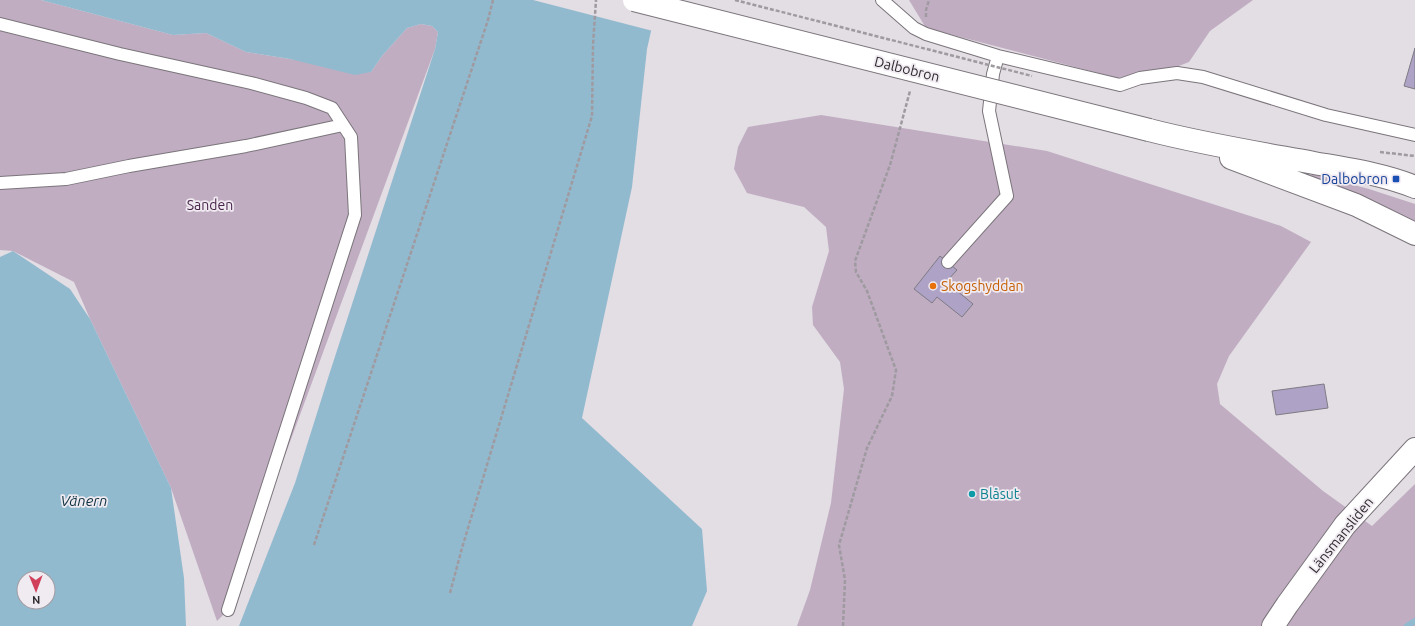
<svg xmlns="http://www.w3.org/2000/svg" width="1415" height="626" font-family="Ubuntu,sans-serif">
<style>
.green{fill:#c0adc2}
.water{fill:#92bacf;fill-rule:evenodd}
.pier{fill:#e3dde4}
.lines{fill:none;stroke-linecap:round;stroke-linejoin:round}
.stream{stroke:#92bacf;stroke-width:6}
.building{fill:#aea3c7;stroke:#7e7b83}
.service-casing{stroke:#7b757b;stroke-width:14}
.minor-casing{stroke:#7b757b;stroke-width:24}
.secondary-casing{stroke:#7b757b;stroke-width:24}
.path{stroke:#9f9aa0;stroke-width:2.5;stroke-dasharray:4 2;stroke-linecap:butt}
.service{stroke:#fff;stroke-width:12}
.minor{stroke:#fff;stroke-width:22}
.secondary{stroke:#fff;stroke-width:22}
.secondary-bridge-casing{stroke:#7b757b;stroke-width:24;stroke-linecap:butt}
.path-bridge{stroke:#9f9aa0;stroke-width:2.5;stroke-dasharray:4 2;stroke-linecap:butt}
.secondary-bridge{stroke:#fff;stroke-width:22}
.transit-dot{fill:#1a4fb4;stroke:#f0eaf1;stroke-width:1.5}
.food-dot{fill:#e8710a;stroke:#f0eaf1;stroke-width:1.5}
.culture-dot{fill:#0f9aa8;stroke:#f0eaf1;stroke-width:1.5}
.labels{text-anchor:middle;stroke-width:3.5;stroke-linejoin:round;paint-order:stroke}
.street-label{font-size:14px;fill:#2d2a2d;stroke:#f0eaf1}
.transit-label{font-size:14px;fill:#164399;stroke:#f0eaf1;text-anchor:end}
.park-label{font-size:14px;fill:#47234a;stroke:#f0eaf1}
.food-label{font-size:14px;fill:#c56008;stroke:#f0eaf1;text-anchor:start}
.culture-label{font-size:14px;fill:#0d838f;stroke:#f0eaf1;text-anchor:start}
.water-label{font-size:15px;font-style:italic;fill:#0f3242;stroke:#f0eaf1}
</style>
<rect width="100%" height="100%" fill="#e3dde4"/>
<path class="green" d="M0 0H41L173 35 206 33 246 52 371 72 382 56 407 28 421 24 432 26 438 32 435 49 228 610 217 621 171 488 90 319 74 282 13 251 0 250Z
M909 0H1253L1210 31 1189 62 1161 73 1117 78 926 28Z
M821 115 1047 151 1281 226 1311 242 1229 356 1217 384 1220 404 1323 491 1372 526 1415 484V626H797L810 590 831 503 844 389 840 362 813 325 812 307 829 251 826 227 804 207 747 193 734 169 738 147 748 127Z
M1312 174 1369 189 1415 204V222L1311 177Z"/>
<path class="water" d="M41 0H658L647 49 632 187 582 418 702 529 707 591 692 626H239L295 483 329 375 435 49 438 32 432 26 421 24 407 28 382 56 371 72 355 75 290 59 246 52 206 33 173 35Z
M13 251 70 289 90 319 171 488 184 578 186 626H0V257ZM24 578H48V602H24Z"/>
<path class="pier" d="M533 0H660L653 31Z"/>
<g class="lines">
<path class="stream" d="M1407 626 1415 621"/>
</g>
<path class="building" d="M1415 48V89L1404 86Z
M940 256 957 270 946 282 973 304 962 317 937 297 932 303 914 289Z
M1324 384 1328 408 1276 415 1272 391Z"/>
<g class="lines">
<g class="service-casing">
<path id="service" d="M882 0 914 28 926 34 998 56 1120 85 1140 78 1177 73 1203 77 1326 115 1415 135
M0 24 120 54 251 83 306 98 332 108 351 137 355 215 228 610
M0 183 66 179 129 166 246 146 343 125
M948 262 1007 196 989 111 993 74 998 56"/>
</g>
<g class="minor-casing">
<path id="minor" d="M1273 626 1287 605 1345 525 1415 449"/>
</g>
<g class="secondary-casing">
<path id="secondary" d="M1149 130C1203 144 1259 153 1314 163 1348 169 1383 174 1415 187
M1231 158 1356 205 1415 234"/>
</g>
<path class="path" d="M926 17V10L929 0
M1380 152 1415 156
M314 545 488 20 493 0
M450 593 462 548 592 116 593 45 596 0
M843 626 845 580 839 545 867 448 892 396 896 370 867 291 856 272 855 261 890 165 910 91"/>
<use href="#service" class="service"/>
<use href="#minor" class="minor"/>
<use href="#secondary" class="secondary"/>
<g class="secondary-bridge-casing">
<path id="secondary-bridge" d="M634 0 1149 130"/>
</g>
<path class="path-bridge" d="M735 0 1032 76"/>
<use href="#secondary-bridge" class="secondary-bridge"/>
</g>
<rect class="transit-dot" x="1392" y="175" width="8" height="8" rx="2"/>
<circle class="food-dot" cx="933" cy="286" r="4"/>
<circle class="culture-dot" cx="972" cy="494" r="4"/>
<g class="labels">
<g class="street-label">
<text transform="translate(907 69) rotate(14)" y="5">Dalbobron</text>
<text transform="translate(1341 535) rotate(-51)" y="5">Länsmansliden</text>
</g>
<g class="transit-label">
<text x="1388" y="184">Dalbobron</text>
</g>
<g class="park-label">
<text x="210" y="210">Sanden</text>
</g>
<g class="food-label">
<text x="941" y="291">Skogshyddan</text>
</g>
<g class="culture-label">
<text x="980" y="499">Blåsut</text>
</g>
<g class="water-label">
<text x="84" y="506">Vänern</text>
</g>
</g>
<g transform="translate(36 590) rotate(179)"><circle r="19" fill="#f0eaf1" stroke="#a29da3"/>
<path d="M0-3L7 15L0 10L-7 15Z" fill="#d0405b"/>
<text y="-6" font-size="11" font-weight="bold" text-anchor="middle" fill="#2d2a2d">N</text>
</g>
</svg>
